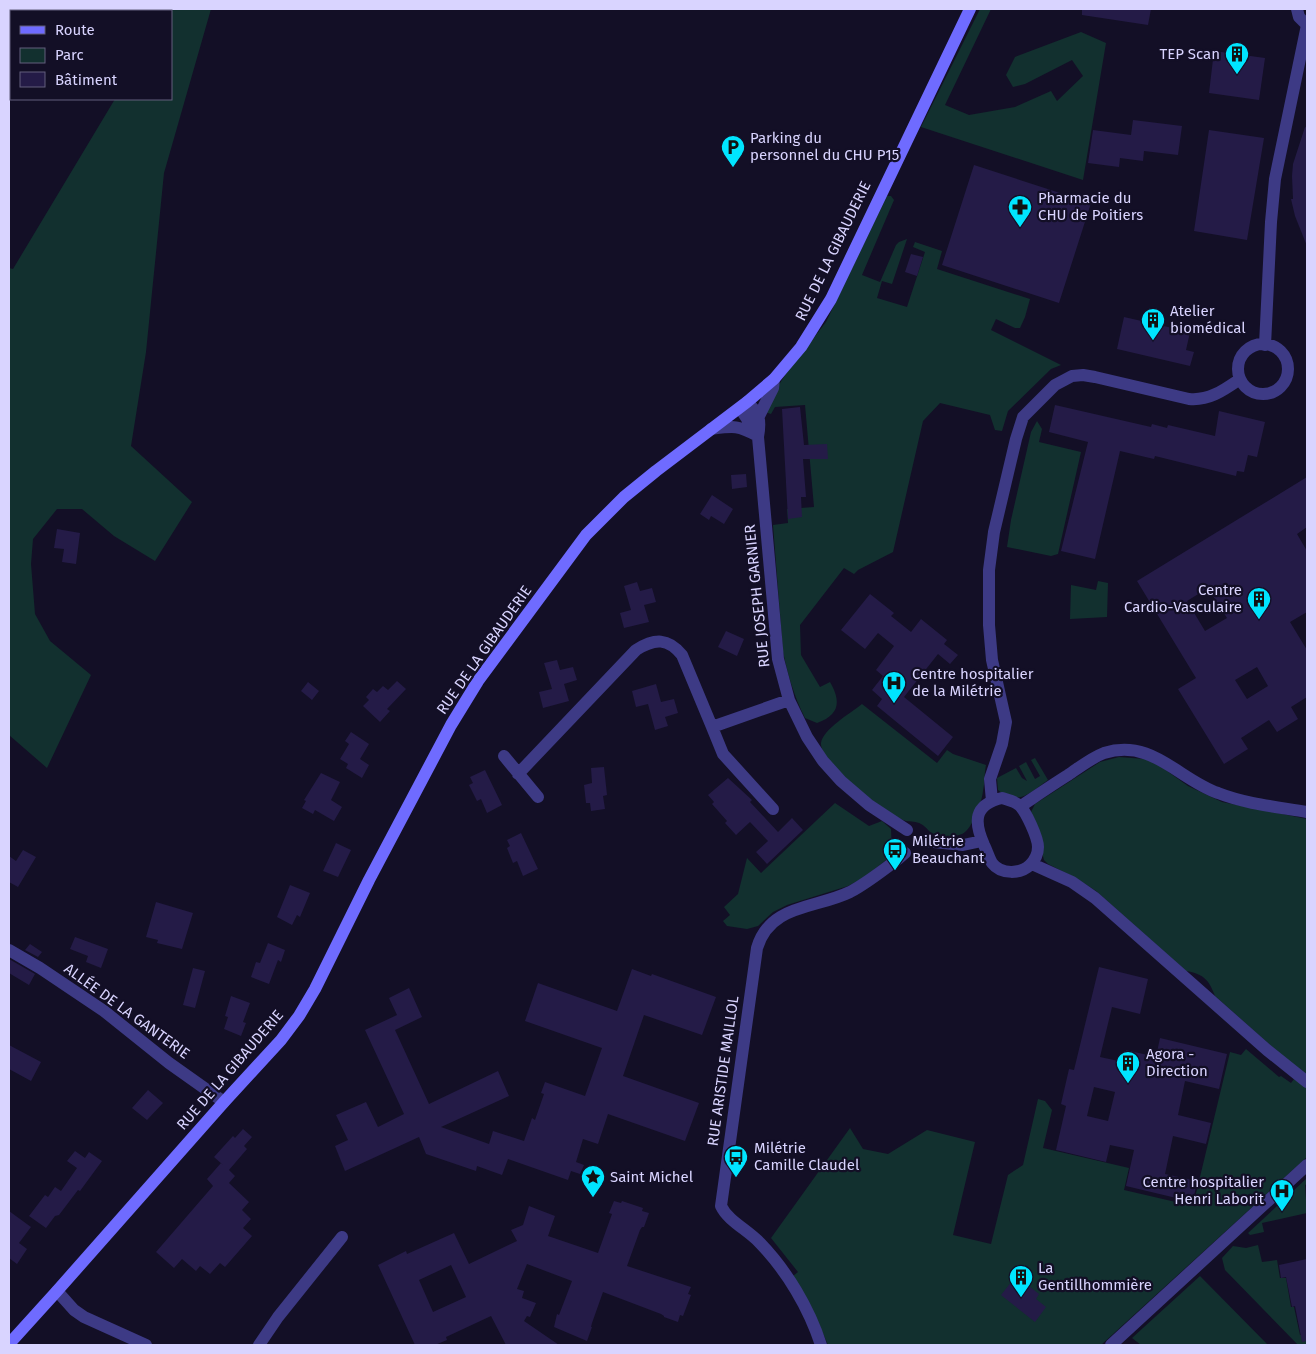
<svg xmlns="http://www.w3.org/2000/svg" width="1316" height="1354" font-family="'Fira Sans',sans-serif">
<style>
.green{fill:#12302f}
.building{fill:#241b47;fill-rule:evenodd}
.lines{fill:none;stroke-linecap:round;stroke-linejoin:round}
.street{stroke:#3d3a85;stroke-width:12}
.secondary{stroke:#6f6bff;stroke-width:12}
.labels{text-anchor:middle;stroke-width:4.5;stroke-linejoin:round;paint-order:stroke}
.poi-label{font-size:15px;fill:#d9d4ff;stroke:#130f26;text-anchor:start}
.street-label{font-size:15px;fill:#d9d4ff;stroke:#130f26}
</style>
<rect width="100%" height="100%" fill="#130f26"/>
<path class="green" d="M125 9H211L164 173 146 352 131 446 192 502 155 561 114 536 82 509H57L33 539 31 564 35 614 50 641 91 675 47 768 9 735V268L13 269 115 99H171V11H131Z
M980 9H991L945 105 969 115 1015 107 1051 91 1057 101 1083 76 1072 60 1025 84 1013 87 1006 75 1015 57 1081 32 1106 43 1083 180 921 127Z
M887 196H891L894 200 862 275 880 282 896 245 899 242 907 239 892 284 882 281 877 298 907 307 925 252 913 247 915 242 942 251 937 269 1030 299 1025 317 1020 328H1015L996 319 991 330 1061 365 1051 369 1008 411 1002 431 995 430 990 415 940 403 923 421 893 552 858 570 854 574 844 568 800 625 801 655 820 687 830 682C841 701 840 715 817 723L805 718C794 696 788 675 783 652L773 525 788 523 787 509 814 507 805 405 775 407 771 414 765 412 774 393 785 375 826 322Z
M1037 421 1042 429 1039 442 1081 452 1058 554 1051 556 1007 547 1011 520 1031 432Z
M1098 581 1108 583 1107 617 1070 619 1071 585 1096 590Z
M862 704 937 763 947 750 953 754 986 765C984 774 985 782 983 791 982 802 972 830 962 834 955 837 943 837 936 835 929 833 927 827 921 824 916 821 911 822 906 821 888 816 819 762 821 743 823 729 851 713 862 704Z
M1119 757 1145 759 1160 766 1188 786 1222 802 1307 819V1075L1278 1052 1215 996C1209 980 1204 974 1186 971L1096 891 1076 878 1048 864 1044 860 1031 812 1035 804 1100 762Z
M1035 758 1048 780C1031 792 1018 807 998 790L997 778 1016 768 1022 778 1027 781 1019 766 1026 762 1035 779 1040 776 1031 760Z
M835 803 869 826 882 821 891 829 892 854 890 857 863 878 848 886 787 905 773 912 758 926 747 929 727 926 723 921 730 915 724 907 738 894 747 858 761 873Z
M1246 1049 1279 1077 1281 1076 1291 1083 1294 1079 1307 1088V1157L1101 1345H828L819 1324 793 1276 798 1272 771 1238 850 1128 863 1149 888 1154 927 1130 975 1142 953 1235 991 1244 1008 1175 1023 1165 1038 1099 1045 1101 1052 1110 1043 1148 1129 1168 1124 1190 1193 1206 1230 1052 1241 1055Z
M1307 1178V1184L1305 1185 1307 1213 1262 1223 1264 1232 1250 1235 1248 1233Z
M1258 1245 1262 1262 1277 1260 1280 1278H1286L1291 1307H1294L1300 1335 1307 1334V1345H1298L1225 1270 1222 1258 1233 1246 1246 1248Z
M1200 1276 1268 1345H1141L1132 1338Z"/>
<path class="building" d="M1082 9H1151L1148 25 1082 15Z
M1214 51 1265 58 1259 100 1209 93Z
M1133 120 1182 126 1178 155 1144 151 1143 161 1120 158 1119 167 1088 163 1093 130 1131 135Z
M1305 127 1307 128V246L1295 216 1291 199H1293L1292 176 1293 164Z
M1209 130 1264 138 1247 240 1194 231Z
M974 165 1091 203 1059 303 942 265Z
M911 254 923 257 917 276 905 272Z
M1124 317 1190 332 1186 350 1194 352 1190 366 1117 349Z
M1055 405 1151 427 1152 424 1167 428 1168 425 1215 436 1219 411 1265 422 1257 457 1248 455 1244 472 1237 471 1236 476 1155 456 1154 459 1120 451 1095 559 1061 551 1088 442 1049 432Z
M800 407 804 445 827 444 828 459H803L806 497H801L802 517 788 519 782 409Z
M746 474 747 487 732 489 731 475Z
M1307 477V527L1297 534 1307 551V612L1290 622 1307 650V697L1291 707 1298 719 1277 732 1269 720 1241 738 1248 749 1224 764 1178 689 1196 678 1137 581ZM1208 588 1227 618 1205 631 1187 601ZM1257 667 1268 686 1247 699 1235 680Z
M712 495 733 509 724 524 711 516 709 520 700 514Z
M57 529 80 533 76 564 62 562 64 549 54 548Z
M637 582 640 591 652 588 656 602 644 605 649 622 624 628 620 613 631 610 624 586Z
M870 594 894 613 891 616 911 632 921 619 947 640 944 644 958 655 950 664 938 654 904 697 953 737 938 756 877 706 882 699 872 690 883 676 876 670 894 646 878 633 865 649 841 630Z
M726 631 744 639 737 656 718 647Z
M557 660 560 670 573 667 577 680 564 684 569 701 543 708 539 692 552 689 544 663Z
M397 681 406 689 387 709 390 711 380 722 363 706 369 700 366 697 373 689 377 692 383 686 388 690Z
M308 682 319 691 312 700 301 691Z
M656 684 661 702 674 699 678 713 665 717 668 726 655 730 648 704 636 707 632 691Z
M351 732 369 744 360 759 369 765 362 778 346 768 348 764 340 759 349 744 345 741Z
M604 767 607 795 603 796 605 809 591 811 590 803H586L584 785 592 783 591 768Z
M485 770 502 805 487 813 481 799 477 801 469 785 473 783 470 777Z
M321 773 340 782 331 800 342 807 334 821 315 810 313 814 302 808 306 801 304 800Z
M728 778 752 800 750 802 778 832 792 818 803 830 767 864 756 852 768 841 750 822 736 835 725 823 727 821 712 804 714 802 708 795Z
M521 833 538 869 523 876 517 861 513 863 507 848 510 846 507 840Z
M336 843 351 850 338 877 323 871Z
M23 850 36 857 18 887 9 882V856L16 861Z
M290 885 310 893 300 917 297 915 292 925 277 917Z
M156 902 193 913 182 949 157 943 158 940 146 937Z
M75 937 108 949 101 968 86 962 88 956 70 949Z
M268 943 285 950 281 962 278 960 269 984 251 977 256 962 260 963Z
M30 944 42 952 38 957 25 950Z
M9 959 35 974 29 985 9 973Z
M1099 967 1148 979 1140 1014 1112 1007 1100 1057 1123 1062 1126 1050 1156 1057 1160 1038 1227 1054 1219 1089 1185 1081 1178 1115 1211 1123 1206 1144 1173 1136 1165 1174 1197 1181 1193 1202 1126 1186 1134 1150 1110 1145 1106 1162 1056 1150 1066 1106 1061 1104 1069 1069 1074 1070ZM1094 1087 1115 1092 1108 1121 1087 1116Z
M193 968 205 971 195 1008 183 1005Z
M632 969 651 976 652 974 716 997 702 1035 644 1015 623 1076 699 1103 685 1141 608 1114 598 1144 583 1139 576 1162 584 1165 580 1174 571 1171 568 1180 508 1159 502 1175 477 1166 476 1171 426 1154 419 1137 345 1171 335 1146 348 1140 336 1115 366 1102 378 1127 404 1114 365 1030 397 1015 389 998 409 988 422 1017 395 1030 429 1104 498 1071 509 1096 441 1127 489 1144 493 1131 524 1141 532 1118 535 1120 544 1094 541 1093 545 1082 585 1096 602 1048 525 1021 538 983 617 1011Z
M231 996 250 1003 243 1022 246 1023 241 1036 224 1029 228 1017 225 1016Z
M9 1045 41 1062 31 1081 9 1069Z
M148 1090 163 1103 147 1120 132 1108Z
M243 1129 252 1137 244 1146 247 1149 229 1170 235 1176 229 1183 249 1202 242 1210 251 1219 243 1228 252 1236 225 1267 220 1263 210 1274 200 1266 196 1271 182 1259 174 1268 156 1252 213 1186 207 1179 221 1163 223 1165 214 1157 233 1136 235 1138Z
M75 1151 85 1158 89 1152 102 1161 80 1191 78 1190 59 1215 55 1216 46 1228 29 1216 45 1195 48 1197 55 1187 61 1191 77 1168 67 1161Z
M614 1201 621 1203 622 1201 643 1208 642 1211 649 1213 644 1227H642L640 1230 627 1266 691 1287 688 1294 691 1295 683 1316 680 1315 678 1322 664 1317V1316L661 1314 603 1292 592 1323 591 1327H592L587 1341 554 1327 557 1314 559 1315 572 1281 527 1264 517 1289 524 1291 522 1298 536 1303 530 1317 527 1316 524 1321 559 1345H506L491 1316 446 1337 447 1340 435 1345H415L378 1265 406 1251 407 1254 454 1233 469 1264 517 1241 511 1230 523 1225 529 1206 555 1216 548 1236 598 1253 612 1214 609 1213ZM451 1265 466 1297 433 1312 419 1280Z
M9 1211 31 1227 19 1243 27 1249 17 1264 9 1258Z
M1307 1259V1341L1302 1342 1295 1306 1292 1307 1286 1277 1281 1278 1279 1265Z
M1016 1276 1039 1294 1036 1299 1046 1307 1035 1322 1001 1295Z"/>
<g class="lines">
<path class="street" d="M1297 9 1299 17 1307 25
M1238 369a25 25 0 1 1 50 0a25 25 0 1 1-50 0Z
M1265 345 1271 222 1275 179 1307 25
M747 402C760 414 761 420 758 437L778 659 789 700 807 737 823 761 841 781 869 805 907 830
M740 408 758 436
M759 416 773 388 774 379
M711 429C734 426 737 425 758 436
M712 727 723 754 773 809
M504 756 538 797
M518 774 636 650C655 638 668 638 682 655L712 727 789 700
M1002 798C1008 800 1014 801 1019 805 1026 811 1038 838 1038 847 1038 854 1035 860 1030 865 1021 874 1001 875 992 863 989 858 987 851 984 845 974 822 973 805 1002 798Z
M992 801 990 779 1002 744 1006 722 992 660 989 625V570L994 532 1016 439 1023 417 1055 385 1072 376 1083 375 1095 377 1189 399C1209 401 1224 390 1240 379
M1021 806C1036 796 1052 785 1068 775 1080 767 1091 758 1104 753 1152 738 1178 779 1218 793 1246 804 1278 807 1307 812
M924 841 963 845 982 841
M1032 864 1072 882 1095 898 1267 1050 1307 1082
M9 950 40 968 104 1011 169 1063 224 1102
M57 1291 74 1310 84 1317 146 1345
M259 1345 278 1317 342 1237
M821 1345C809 1308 787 1271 760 1243 748 1230 728 1221 721 1206L757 948C770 904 815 909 850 892 867 883 883 870 898 859L905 853
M1111 1345 1307 1165"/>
<path class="secondary" d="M9 1344 57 1291 224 1102 281 1040 299 1016 315 989 369 880 451 725 478 681 586 535 624 497 656 471 747 402 774 379 801 347 831 299 970 9"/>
</g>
<defs>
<g id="building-pin" transform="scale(1.25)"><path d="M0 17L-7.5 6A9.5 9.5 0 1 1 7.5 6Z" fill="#00e5ff" stroke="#130f26"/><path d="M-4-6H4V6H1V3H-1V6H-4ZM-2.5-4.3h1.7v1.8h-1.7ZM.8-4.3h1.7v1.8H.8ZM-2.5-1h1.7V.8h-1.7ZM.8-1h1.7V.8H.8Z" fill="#111"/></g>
<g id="parking-pin" transform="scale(1.25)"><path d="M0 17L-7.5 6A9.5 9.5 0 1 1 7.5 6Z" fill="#00e5ff" stroke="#130f26"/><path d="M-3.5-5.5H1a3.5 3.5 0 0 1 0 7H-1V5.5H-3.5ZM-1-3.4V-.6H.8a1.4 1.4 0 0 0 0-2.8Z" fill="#111"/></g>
<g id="pharmacy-pin" transform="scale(1.25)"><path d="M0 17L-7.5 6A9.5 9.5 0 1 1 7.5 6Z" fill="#00e5ff" stroke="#130f26"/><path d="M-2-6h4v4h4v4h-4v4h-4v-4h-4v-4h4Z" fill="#111"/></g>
<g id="hospital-pin" transform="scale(1.25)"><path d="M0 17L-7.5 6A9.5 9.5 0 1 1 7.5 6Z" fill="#00e5ff" stroke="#130f26"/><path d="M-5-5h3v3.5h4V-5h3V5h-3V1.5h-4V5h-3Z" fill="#111"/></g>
<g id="bus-pin" transform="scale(1.25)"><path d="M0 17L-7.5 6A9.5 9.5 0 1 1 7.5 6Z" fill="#00e5ff" stroke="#130f26"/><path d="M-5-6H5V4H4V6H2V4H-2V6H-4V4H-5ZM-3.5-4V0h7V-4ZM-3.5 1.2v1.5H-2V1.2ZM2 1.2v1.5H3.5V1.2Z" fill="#111"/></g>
<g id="sight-pin" transform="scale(1.25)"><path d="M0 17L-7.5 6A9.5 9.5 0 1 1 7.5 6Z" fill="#00e5ff" stroke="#130f26"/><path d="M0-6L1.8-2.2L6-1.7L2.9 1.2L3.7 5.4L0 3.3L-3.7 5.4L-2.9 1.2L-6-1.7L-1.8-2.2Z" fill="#111"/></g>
</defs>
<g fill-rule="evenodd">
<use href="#building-pin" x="1237" y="54"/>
<use href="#parking-pin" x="733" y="147"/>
<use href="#pharmacy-pin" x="1020" y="207"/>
<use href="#building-pin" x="1153" y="320"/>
<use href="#building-pin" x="1259" y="599"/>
<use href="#hospital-pin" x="894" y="683"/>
<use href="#bus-pin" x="895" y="850"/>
<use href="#building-pin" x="1128" y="1063"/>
<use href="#bus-pin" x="736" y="1157"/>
<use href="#sight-pin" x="593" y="1177"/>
<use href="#hospital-pin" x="1282" y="1191"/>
<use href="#building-pin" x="1021" y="1277"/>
</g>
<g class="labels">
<g class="poi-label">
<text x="1220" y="59" text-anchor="end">TEP Scan</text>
<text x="750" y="143">Parking du<tspan x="750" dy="17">personnel du CHU P15</tspan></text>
<text x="1038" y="203">Pharmacie du<tspan x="1038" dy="17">CHU de Poitiers</tspan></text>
<text x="1170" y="316">Atelier<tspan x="1170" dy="17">biomédical</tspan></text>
<text x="1242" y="595" text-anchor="end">Centre<tspan x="1242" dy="17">Cardio-Vasculaire</tspan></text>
<text x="912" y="679">Centre hospitalier<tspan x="912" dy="17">de la Milétrie</tspan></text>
<text x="912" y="846">Milétrie<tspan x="912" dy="17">Beauchant</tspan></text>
<text x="1146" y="1059">Agora -<tspan x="1146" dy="17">Direction</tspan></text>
<text x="754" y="1153">Milétrie<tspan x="754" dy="17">Camille Claudel</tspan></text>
<text x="610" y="1182">Saint Michel</text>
<text x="1264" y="1187" text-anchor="end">Centre hospitalier<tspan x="1264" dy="17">Henri Laborit</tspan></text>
<text x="1038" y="1273">La<tspan x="1038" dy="17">Gentillhommière</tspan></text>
</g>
<g class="street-label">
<text transform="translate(833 251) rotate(-64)" y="5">RUE DE LA GIBAUDERIE</text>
<text transform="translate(757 596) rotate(-96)" y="5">RUE JOSEPH GARNIER</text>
<text transform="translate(484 650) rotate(-55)" y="5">RUE DE LA GIBAUDERIE</text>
<text transform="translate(127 1011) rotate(36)" y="5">ALLÉE DE LA GANTERIE</text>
<text transform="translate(230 1070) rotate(-49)" y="5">RUE DE LA GIBAUDERIE</text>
<text transform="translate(723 1071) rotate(-82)" y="5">RUE ARISTIDE MAILLOL</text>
</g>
</g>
<rect width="1316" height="1354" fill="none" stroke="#d9d4ff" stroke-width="20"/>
<rect x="10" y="10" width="162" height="90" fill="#130f26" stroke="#625e7d"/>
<rect x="20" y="26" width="25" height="8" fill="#6f6bff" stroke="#625e7d"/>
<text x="55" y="35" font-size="15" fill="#d9d4ff">Route</text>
<rect x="20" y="48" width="25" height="15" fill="#12302f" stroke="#625e7d"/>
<text x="55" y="60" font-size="15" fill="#d9d4ff">Parc</text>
<rect x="20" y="72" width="25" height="15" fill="#241b47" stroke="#625e7d"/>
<text x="55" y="85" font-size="15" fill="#d9d4ff">Bâtiment</text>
</svg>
